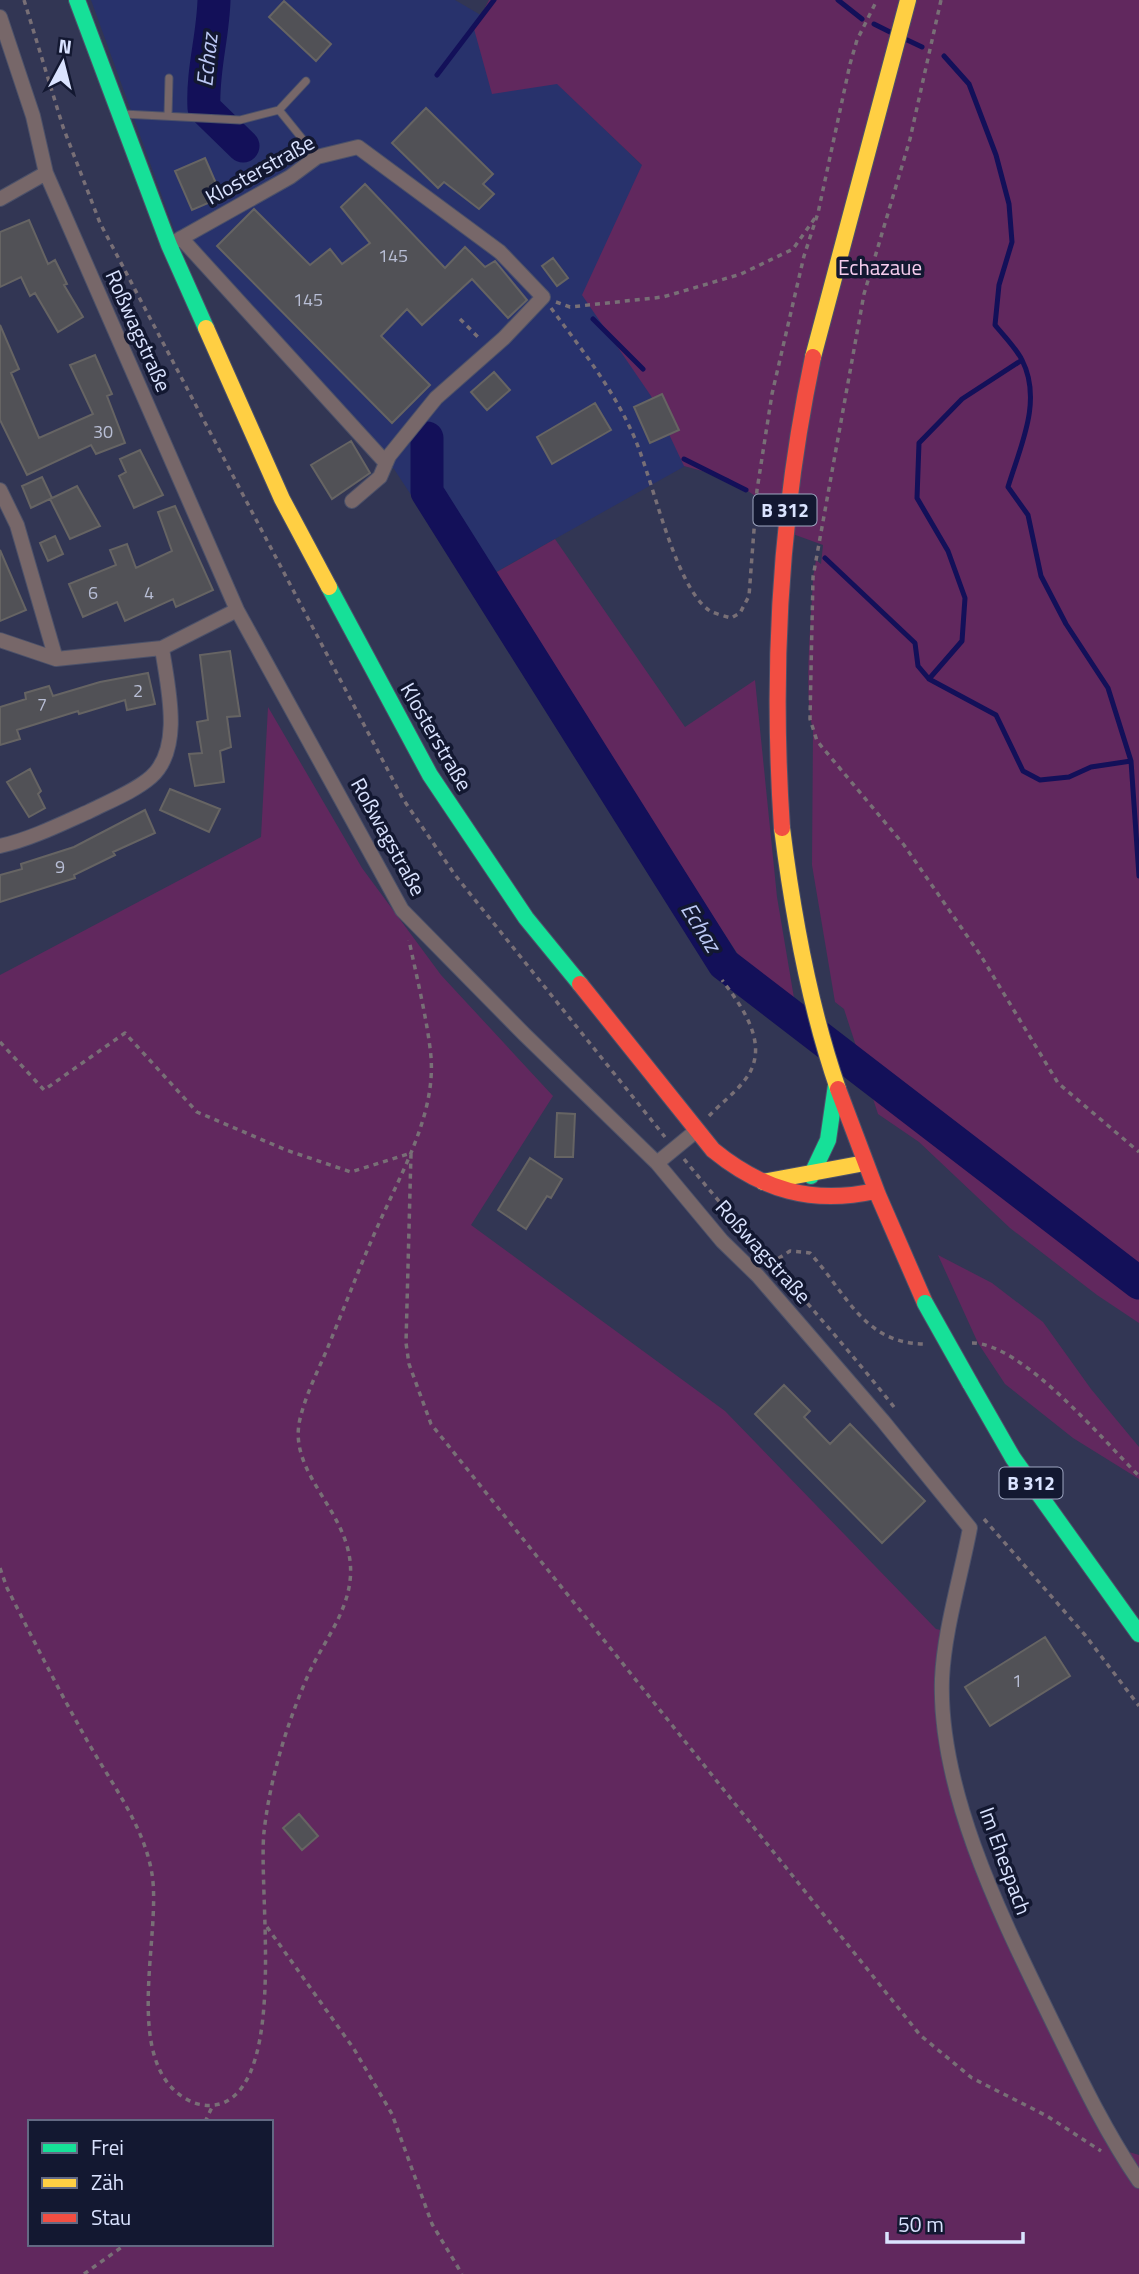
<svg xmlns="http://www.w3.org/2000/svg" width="1139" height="2274" font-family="'Titillium Web',sans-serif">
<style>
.built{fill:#28326c}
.green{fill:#61285e;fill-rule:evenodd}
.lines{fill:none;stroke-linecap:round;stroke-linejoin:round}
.stream{stroke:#131059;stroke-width:5}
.river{stroke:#131059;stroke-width:33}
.building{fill:#515156;stroke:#666463;stroke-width:2}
.lane-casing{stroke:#4c5169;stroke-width:9}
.street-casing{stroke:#4c5169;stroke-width:16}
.fast-casing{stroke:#4c5169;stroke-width:18}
.slow-casing{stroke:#4c5169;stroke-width:18}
.jam-casing{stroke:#4c5169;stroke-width:18}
.path{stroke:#786f76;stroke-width:3.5;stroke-dasharray:5 5;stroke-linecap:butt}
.lane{stroke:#776769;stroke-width:7}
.street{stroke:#776769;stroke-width:14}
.fast{stroke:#16e098;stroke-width:16}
.slow{stroke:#ffcf43;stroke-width:16}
.jam{stroke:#f24e42;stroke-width:16}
.fast-bridge-casing{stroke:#4c5169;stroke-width:18;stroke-linecap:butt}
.fast-bridge{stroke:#16e098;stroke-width:16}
.labels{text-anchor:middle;stroke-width:7;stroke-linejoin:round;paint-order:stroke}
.number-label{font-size:18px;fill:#b8bed5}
.shield{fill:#131831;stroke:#9ea6c1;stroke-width:2}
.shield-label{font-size:19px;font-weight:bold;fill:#dae3ff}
.street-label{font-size:21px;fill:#dae3ff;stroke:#131831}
.park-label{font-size:21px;fill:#f6cdee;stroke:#131831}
.water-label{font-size:23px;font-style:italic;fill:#bcc8f4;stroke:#131831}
</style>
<rect width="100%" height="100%" fill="#323654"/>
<path class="built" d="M91 0H455L496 24 680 202 728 442 471 586 394 469 175 232Z"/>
<path class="green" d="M489 0H1139V1323L1097 1295 1010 1228 919 1142 878 1114 844 1009 835 1002 812 865 813 729C803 698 812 613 813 577L816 560 821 564 823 545 779 529 760 499 728 478 684 466 651 396 582 295 642 165 557 84 492 94 474 29Z
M555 539 685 727 755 680 777 897 795 1004 751 974 488 577Z
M268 707 362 868 441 975 553 1096 471 1225 725 1411 936 1629 950 1632 947 1734 996 1906 1116 2148 1139 2155V2274H0V975L261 837ZM555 1580 797 1881V1882ZM30 2122H271V2244H30Z
M938 1255 992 1283 1043 1322 1091 1389 1139 1447V1479L1073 1438 1005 1384 978 1343Z"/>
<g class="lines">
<path class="stream" d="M838 0 862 19
M874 24 894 34
M903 38 922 47
M944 56 969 84 996 155 1009 204 1012 242 999 285 995 325C1004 336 1016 348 1022 360 1043 401 1020 447 1008 487L1028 515 1041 576 1066 624 1108 688 1131 761 1139 876
M437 75 494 0
M593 319 643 369
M684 459 746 490
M825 558 915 643 918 666 929 679 996 715 1023 771 1040 780 1069 777 1091 767 1131 761
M929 679 962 641 965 598 948 551 917 498 919 443 962 399 1022 360"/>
<path class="river" d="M214 0C213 37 202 71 204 108L243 146
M427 438V492L724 964 1139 1283"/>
</g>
<path class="building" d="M284 1 331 44 316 61 269 17Z
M426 108 493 174 483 184 494 194 479 209 444 182 438 188 392 143Z
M205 158 222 197 192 210 175 171Z
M365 184 445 268 465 247 485 267 495 261 527 300 508 318 472 279 422 325 407 309 381 336 430 385 392 423 217 246 254 209 310 265 330 249 342 264 370 243 341 207Z
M29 220 48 264 55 260 67 284 64 285 83 317 58 332 35 293 30 296 21 277 0 287V232Z
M553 258 568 278 557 286 542 266Z
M0 325 19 369 11 373 39 438 93 414 70 365 95 355 112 394 107 396 125 443 96 454 91 445 27 475 0 420Z
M494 372 510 390 487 410 471 392Z
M662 394 679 430 650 443 634 407Z
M595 403 611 430 552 464 537 437Z
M351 441 370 473 332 499 311 465Z
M140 450 163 495 134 508 119 476 126 472 120 459Z
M42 477 52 498 31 508 22 486Z
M77 486 100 526 70 539 50 499Z
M175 506 213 590 176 607 173 599 125 621 117 602 83 617 69 584 116 565 110 550 127 544 136 568 172 551 158 512Z
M55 536 63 554 48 561 40 543Z
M0 550 26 610 0 621Z
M230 651 240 716 227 717 231 747 220 751 224 782 195 786 189 754 202 753 197 722 208 720 200 655Z
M148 673 155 704 127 710 125 700 79 714 78 711 17 730 20 739 0 745V707L26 699 25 693 49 686 53 696 100 682Z
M30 769 41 791 38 794 45 808 29 817 7 782Z
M170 789 220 809 209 832 160 810Z
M145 810 155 833 113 852 115 855 74 875 75 878 0 902V875L22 869 21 864 74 847Z
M557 1113 575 1114 573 1157H555Z
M530 1158 562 1179 551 1198 547 1196 526 1229 498 1210Z
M784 1385 810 1411 804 1417 830 1444 850 1424 925 1501 882 1543 755 1414Z
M1045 1637 1070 1676 990 1726 965 1687Z
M299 1814 318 1836 302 1850 283 1828Z"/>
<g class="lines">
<g class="lane-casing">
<path id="lane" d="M279 110 306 81
M123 114 240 120 279 110 317 157
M168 116 169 78"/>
</g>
<g class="street-casing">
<path id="street" d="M0 17 33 116 46 173 237 610 402 910 524 1034 657 1163 722 1241 758 1276 883 1421 970 1528C961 1576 944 1631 942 1679 938 1792 1003 1920 1051 2019 1078 2074 1104 2130 1139 2181
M0 199 46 173
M181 238 386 463
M169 245 290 177 317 157 358 147 500 252 543 297 504 338 436 398 389 456 380 477 352 501
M0 490 17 525 56 659
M0 640 56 659 162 648 237 610
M0 846C31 839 61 824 90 811 110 801 135 791 151 777 184 748 167 684 162 648
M657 1163 696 1131"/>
</g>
<g class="fast-casing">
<path id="fast" d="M77 0 169 245 206 328
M329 587 430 775 526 918 580 984
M811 1176 828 1140 836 1085
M970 1383 1013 1458 1139 1634"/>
</g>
<g class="slow-casing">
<path id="slow" d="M206 328 282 499 329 587
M813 357 908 0
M782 828C793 916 809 1005 838 1089
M763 1182 865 1163"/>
</g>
<g class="jam-casing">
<path id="jam" d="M782 828C771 668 780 513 813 357
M580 984 713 1150C762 1190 812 1205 875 1191
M838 1089 878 1195 925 1303"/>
</g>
<path class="path" d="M24 0 63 127 100 223 403 799 455 875 665 1137
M941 0 910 139 864 294 813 577 810 719 817 741 904 845 981 956 1058 1083 1139 1152
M556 302 570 307 663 297 741 274 793 249 815 218
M551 308C579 346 611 386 631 430 652 472 673 586 710 611 716 614 724 616 731 618L740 613 749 596 757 490 772 394 804 256 818 213 850 64 857 40 877 0
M460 319 479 338
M0 1042 44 1090 125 1033 197 1112 286 1150 351 1172 411 1153 406 1343 409 1364 431 1424 920 2035 972 2078 1047 2116 1101 2151
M709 1116C720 1104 734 1094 744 1081 772 1047 743 1008 722 980
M684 1159C752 1243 827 1322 894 1407
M770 1264 790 1251 810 1253C847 1294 864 1344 925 1344
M972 1343C1022 1343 1103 1440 1139 1476
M984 1519 1085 1635 1139 1706
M0 1568 7 1588C32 1637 57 1687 84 1735 108 1779 144 1824 152 1874 162 1936 120 2064 188 2100 199 2106 212 2107 223 2103 287 2076 258 1892 264 1832 270 1778 287 1723 309 1673 323 1643 346 1615 350 1581 358 1515 286 1477 300 1419 306 1393 320 1367 330 1342 349 1296 366 1250 387 1206 408 1160 435 1109 431 1057 428 1023 416 974 409 940
M267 1927 354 2049 392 2114 432 2224 462 2274
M205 2122 212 2107
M84 2274 126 2244"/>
<use href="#lane" class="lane"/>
<use href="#street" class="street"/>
<use href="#fast" class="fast"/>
<use href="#slow" class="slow"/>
<use href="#jam" class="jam"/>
<g class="fast-bridge-casing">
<path id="fast-bridge" d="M925 1303 970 1383"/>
</g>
<use href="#fast-bridge" class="fast-bridge"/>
</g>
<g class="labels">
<g class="number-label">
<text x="393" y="262">145</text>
<text x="308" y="306">145</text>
<text x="103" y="438">30</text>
<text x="93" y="599">6</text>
<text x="149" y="599">4</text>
<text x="138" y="697">2</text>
<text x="42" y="711">7</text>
<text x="60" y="873">9</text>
<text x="1017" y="1687">1</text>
</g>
<g class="shield">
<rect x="753.5" y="494.5" width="63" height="31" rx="5"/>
<rect x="999.5" y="1467.5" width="63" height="31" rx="5"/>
</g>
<g class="shield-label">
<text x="785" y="517">B 312</text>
<text x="1031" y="1490">B 312</text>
</g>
<g class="street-label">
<text transform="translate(260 170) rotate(-29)" y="7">Klosterstraße</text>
<text transform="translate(138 331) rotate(66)" y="7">Roßwagstraße</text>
<text transform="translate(436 737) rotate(60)" y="7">Klosterstraße</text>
<text transform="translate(388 837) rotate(61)" y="7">Roßwagstraße</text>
<text transform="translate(763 1252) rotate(48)" y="7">Roßwagstraße</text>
<text transform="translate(1005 1861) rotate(70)" y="7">Im Ehespach</text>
</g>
<g class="park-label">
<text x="880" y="275">Echazaue</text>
</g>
<g class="water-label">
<text transform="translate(207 60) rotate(-84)" y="8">Echaz</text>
<text transform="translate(701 927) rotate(58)" y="8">Echaz</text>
</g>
</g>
<rect x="28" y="2120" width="245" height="126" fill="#131831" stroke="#636983" stroke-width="2"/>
<rect x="42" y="2143" width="35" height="10" fill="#16e098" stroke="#636983" stroke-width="2"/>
<text x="91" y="2155" font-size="21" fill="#dae3ff">Frei</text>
<rect x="42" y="2178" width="35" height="10" fill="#ffcf43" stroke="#636983" stroke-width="2"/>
<text x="91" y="2190" font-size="21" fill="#dae3ff">Zäh</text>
<rect x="42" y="2213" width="35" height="10" fill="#f24e42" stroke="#636983" stroke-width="2"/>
<text x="91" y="2225" font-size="21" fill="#dae3ff">Stau</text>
<g transform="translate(63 63) rotate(7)" stroke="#131831" stroke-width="5" paint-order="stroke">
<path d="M0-5L12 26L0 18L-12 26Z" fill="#dae3ff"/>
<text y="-10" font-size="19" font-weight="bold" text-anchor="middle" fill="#dae3ff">N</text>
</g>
<path d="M887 2232v10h136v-10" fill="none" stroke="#dae3ff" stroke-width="3.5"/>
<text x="898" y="2232" font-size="21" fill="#dae3ff" stroke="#131831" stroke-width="5" paint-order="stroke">50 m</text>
</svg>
